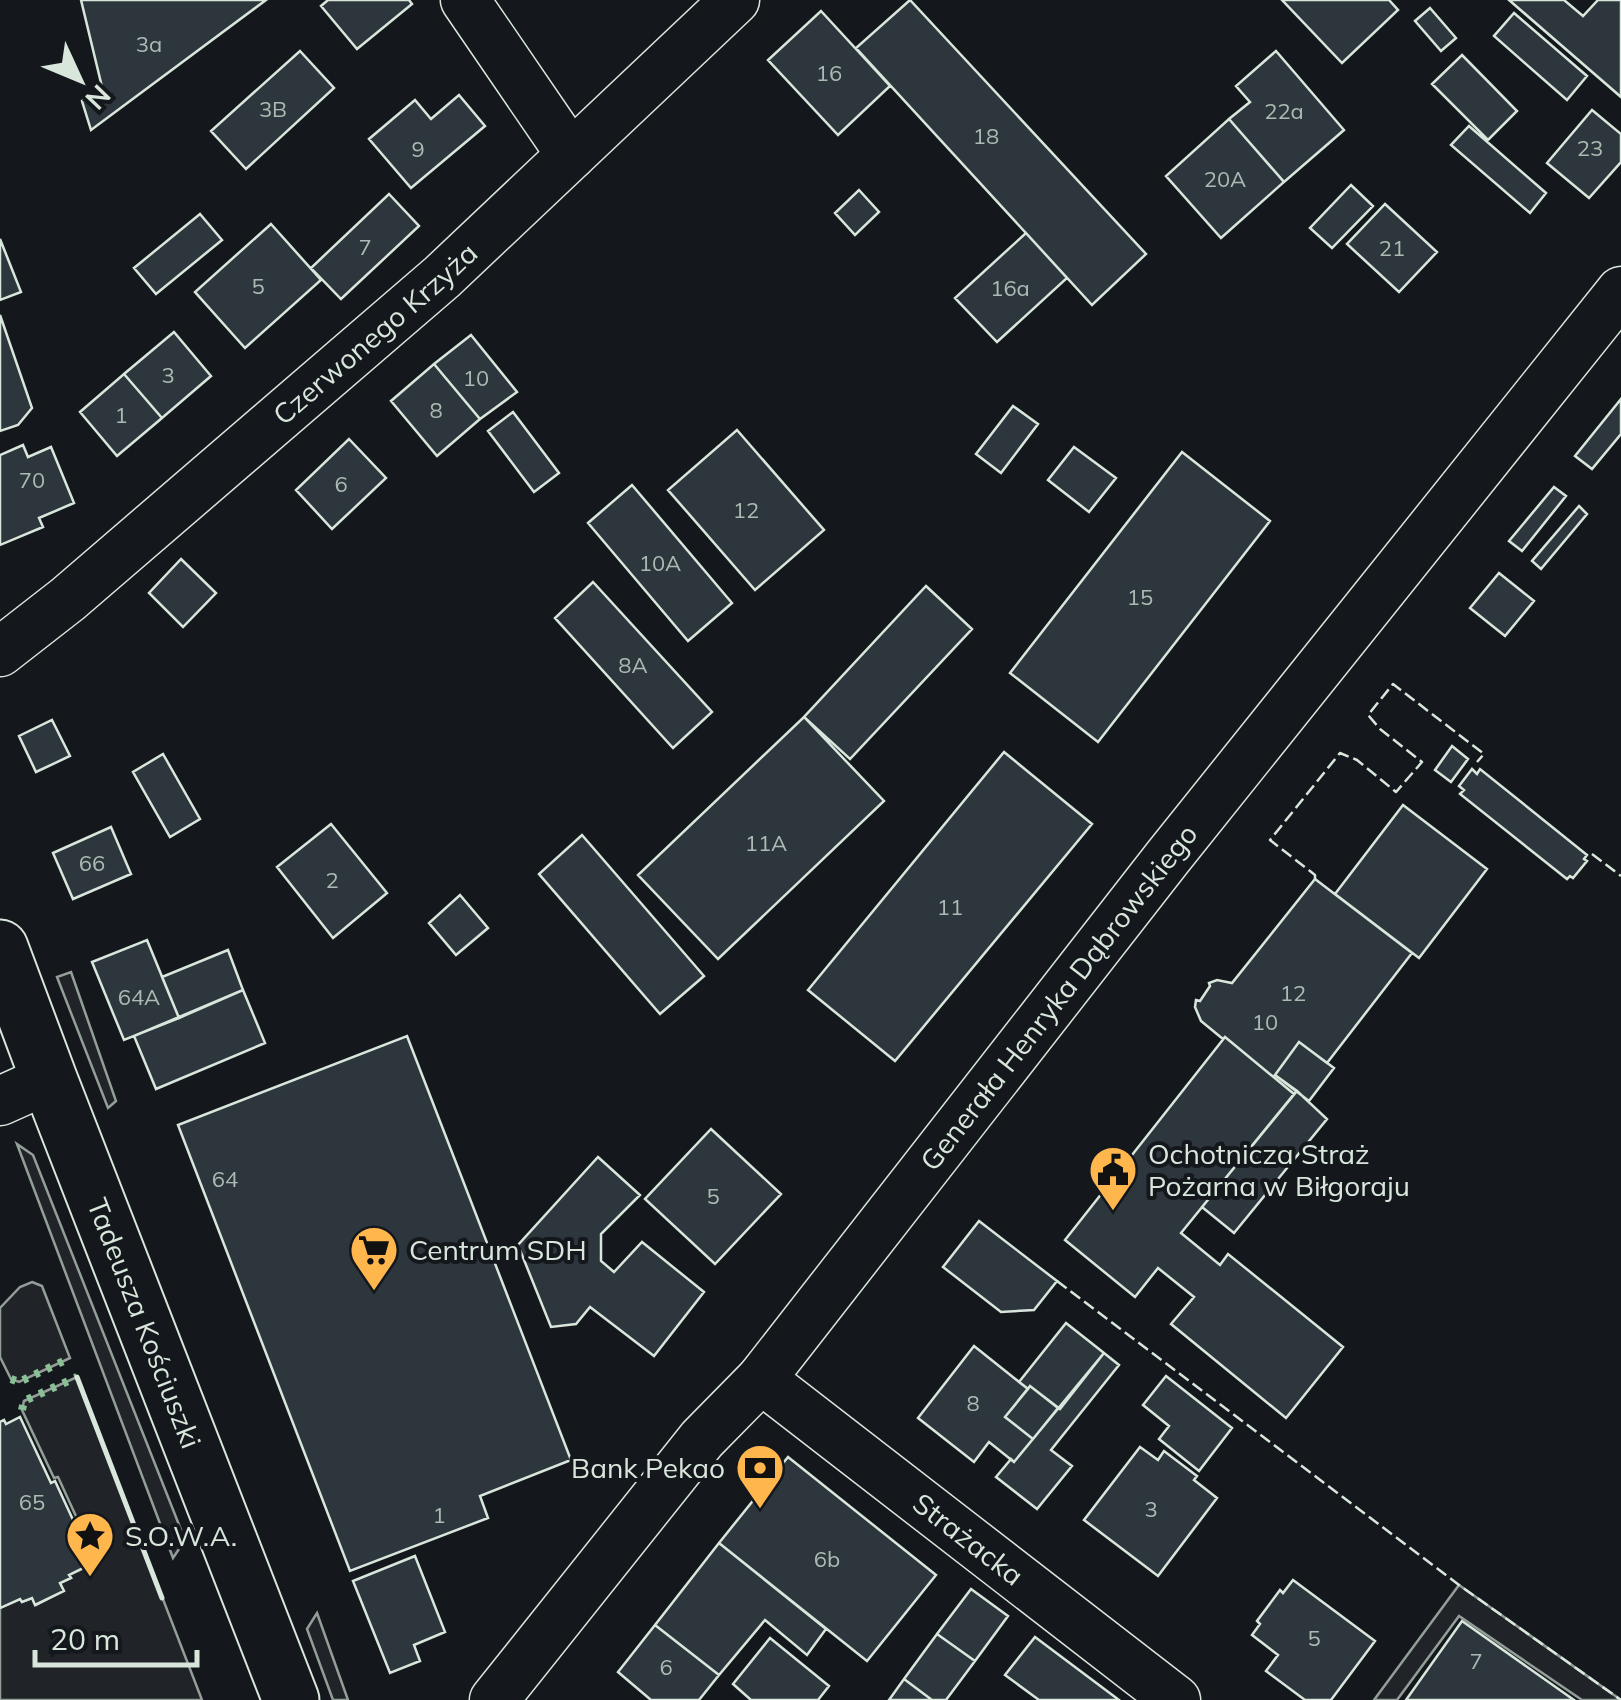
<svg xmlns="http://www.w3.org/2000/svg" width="1621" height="1700" font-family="Mulish,sans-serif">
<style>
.green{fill:#202428;stroke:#939e99;stroke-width:2.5}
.building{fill:#2c363c;stroke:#d8e6dc;stroke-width:2.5}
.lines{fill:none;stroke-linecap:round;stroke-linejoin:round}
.street-casing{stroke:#d8e6dc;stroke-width:51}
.secondary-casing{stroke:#d8e6dc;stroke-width:59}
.street{stroke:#14181c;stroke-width:48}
.secondary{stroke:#14181c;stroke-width:55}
.hedge{stroke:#8ac095;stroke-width:8;stroke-dasharray:5 8;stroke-linecap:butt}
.fence{stroke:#d8e6dc;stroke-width:2.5;stroke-dasharray:12 5;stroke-linecap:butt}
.wall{stroke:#d8e6dc;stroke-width:5}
.labels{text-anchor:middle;stroke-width:8;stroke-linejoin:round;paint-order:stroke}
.number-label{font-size:22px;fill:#adbab4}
.street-label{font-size:28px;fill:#d8e6dc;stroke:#14181c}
.poi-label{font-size:28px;fill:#d8e6dc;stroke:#14181c;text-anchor:start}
</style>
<rect width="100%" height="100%" fill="#14181c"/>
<path class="green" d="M71 972 116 1101 108 1108 57 977Z
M17 1144 33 1155 185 1540 173 1558Z
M32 1282 42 1286 70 1358 19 1382 11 1379 0 1357V1308L20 1287Z
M77 1377 202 1700H0V1608L20 1599 22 1602 32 1598 36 1605 63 1591 60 1583 71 1578 69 1575 97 1562 58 1477 54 1478 22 1410 24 1401Z
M1459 1585 1621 1700H1582L1459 1616 1397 1700H1374Z
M317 1613 348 1700H333L307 1629Z"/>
<path class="building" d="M81 0H266L91 130 82 101 102 87Z
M328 0H409L412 4 357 49 321 6Z
M910 0 1146 254 1092 305 856 48Z
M1282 0H1389L1398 10 1342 63Z
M1509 0H1564L1583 16 1598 0H1621V97Z
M1430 8 1456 38 1441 51 1415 21Z
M821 11 890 86 838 135 768 60Z
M1514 13 1587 76 1567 100 1494 36Z
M300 51 334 88 246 169 211 131Z
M1276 51 1344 130 1284 182 1229 119 1250 102 1236 86Z
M1462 55 1517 111 1488 140 1432 84Z
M459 95 485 126 411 188 369 139 415 100 431 119Z
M1592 110 1621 134V162L1589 198 1547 163Z
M1229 119 1284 182 1221 238 1166 176Z
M1469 126 1546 193 1530 213 1451 145Z
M1351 185 1373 206 1332 248 1310 228Z
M859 190 879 212 855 235 835 213Z
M389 194 419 226 341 299 311 268Z
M1385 204 1437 252 1399 292 1347 244Z
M200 214 222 240 156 294 134 268Z
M271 224 321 280 245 348 195 292Z
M1026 233 1067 278 997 342 955 298Z
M0 239 21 292 0 300Z
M0 315 32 408 18 425 0 431Z
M174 332 211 376 162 418 124 374Z
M471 335 517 392 480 419 434 364Z
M434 364 480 419 437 456 391 401Z
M124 374 162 418 117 456 80 412Z
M1621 399V434L1592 469 1575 456Z
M1013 406 1038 424 1001 473 976 454Z
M513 412 559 473 534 492 488 431Z
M737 430 824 530 755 590 668 490Z
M349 439 386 478 332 529 296 490Z
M23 445 28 457 51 447 74 503 39 518 43 527 0 545V455Z
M1074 447 1116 478 1089 512 1048 480Z
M1182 452 1270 521 1098 742 1010 673Z
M632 485 732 603 688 641 588 523Z
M1554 487 1566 496 1522 551 1509 541Z
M1579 506 1587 514 1541 569 1532 561Z
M181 559 216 593 183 627 149 593Z
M1499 573 1534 601 1505 636 1470 608Z
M593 582 712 712 673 748 555 618Z
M926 586 972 629 850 759 804 717Z
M804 717 884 801 718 959 638 875Z
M52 720 70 756 36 772 19 736Z
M1452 746 1468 759 1451 782 1435 770Z
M1004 752 1092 824 895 1061 808 990Z
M163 754 200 819 170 837 133 772Z
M1472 769 1477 774 1480 769 1587 855 1584 859 1587 861 1573 878 1570 876 1567 879 1460 794 1464 790 1459 786Z
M1403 805 1487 869 1419 958 1335 894Z
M331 824 387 893 333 938 277 867Z
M111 827 131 874 73 899 53 853Z
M582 835 704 976 660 1014 539 874Z
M1315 879 1412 953 1327 1063 1299 1042 1275 1075 1297 1091 1294 1094 1225 1037 1223 1039 1201 1021 1195 1007 1196 1000 1200 1001 1210 986 1209 983 1217 980 1232 983Z
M460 895 488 928 456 955 429 923Z
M147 940 179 1018 124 1040 92 962Z
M228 950 243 990 179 1018 162 977Z
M243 990 265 1043 156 1089 134 1036Z
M407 1036 571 1460 480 1496 488 1518 350 1571 178 1125Z
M1225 1037 1294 1094 1181 1233 1220 1265 1228 1254 1343 1347 1286 1418 1171 1324 1194 1297 1158 1268 1135 1297 1065 1240Z
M1299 1042 1334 1068 1309 1101 1275 1075Z
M1297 1091 1327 1119 1234 1233 1202 1207Z
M711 1129 781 1194 715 1264 645 1199Z
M598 1157 640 1195 601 1234V1261L614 1272 642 1242 704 1292 654 1356 590 1307 576 1324 551 1327 518 1245Z
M979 1221 1057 1281 1034 1310 1001 1312 943 1267Z
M1066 1323 1104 1353 1060 1409 1030 1386 1028 1389 1019 1382Z
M974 1346 1028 1389 1005 1417 1033 1439 1014 1462 989 1442 974 1462 918 1418Z
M1104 1353 1119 1365 1051 1450 1072 1466 1037 1509 996 1477 1011 1459 1014 1462Z
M1166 1376 1232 1428 1199 1471 1159 1439 1169 1426 1143 1405Z
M1030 1386 1058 1408 1033 1439 1005 1417Z
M20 1417 51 1483 55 1481 93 1563 69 1575 71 1578 60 1583 64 1591 35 1605 32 1598 22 1602 20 1599 0 1608V1422L4 1420 6 1424Z
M1140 1447 1158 1460 1164 1451 1197 1476 1194 1480 1217 1498 1158 1576 1084 1520Z
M788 1457 936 1575 867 1661 719 1543Z
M719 1543 826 1629 807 1655 765 1620 719 1675 655 1625Z
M415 1556 445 1632 414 1645 420 1661 390 1673 353 1581Z
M1293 1580 1375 1641 1331 1700H1305L1266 1671 1278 1655 1252 1635 1260 1624 1257 1621 1280 1590 1283 1593Z
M971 1589 1008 1616 975 1661 937 1634Z
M1462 1621 1574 1700H1406Z
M655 1625 719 1675 699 1700H651L618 1672Z
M937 1634 975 1661 946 1700H932L904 1679Z
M1035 1637 1119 1700H1039L1005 1675Z
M770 1638 829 1686 818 1700H751L733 1684Z
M904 1679 932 1700H889Z"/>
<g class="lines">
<g class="street-casing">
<g id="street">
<path d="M465 0 571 155"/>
<path id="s1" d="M0 652 68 599 442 277 735 0"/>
<path d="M0 1101 49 1079"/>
<path id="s2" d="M761 1379 1176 1700"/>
<path id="s3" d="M494 1700 702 1439 761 1379 1168 857 1621 291"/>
</g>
</g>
<g class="secondary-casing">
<g id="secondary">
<path id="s4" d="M0 948 49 1079 291 1700"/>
</g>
</g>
<use href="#street" class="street"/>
<use href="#secondary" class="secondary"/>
<path class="hedge" d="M11 1379 19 1382 70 1358
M22 1410 24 1401 77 1377"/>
<path class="fence" d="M1592 854 1621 876
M1315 879V875L1270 840 1340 753 1357 760 1396 792 1422 762 1380 729 1368 715 1393 684 1484 754 1477 762
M1057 1281 1459 1585 1621 1700"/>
<path class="wall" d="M77 1377 162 1598"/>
</g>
<defs>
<g id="civic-pin" transform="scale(2.5)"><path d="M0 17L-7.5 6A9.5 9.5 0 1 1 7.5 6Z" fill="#ffb74d" stroke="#14181c"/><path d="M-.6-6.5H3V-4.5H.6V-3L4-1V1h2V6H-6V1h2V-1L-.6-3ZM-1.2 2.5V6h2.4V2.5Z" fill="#111"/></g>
<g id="supermarket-pin" transform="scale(2.5)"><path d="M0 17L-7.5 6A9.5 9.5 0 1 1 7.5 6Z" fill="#ffb74d" stroke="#14181c"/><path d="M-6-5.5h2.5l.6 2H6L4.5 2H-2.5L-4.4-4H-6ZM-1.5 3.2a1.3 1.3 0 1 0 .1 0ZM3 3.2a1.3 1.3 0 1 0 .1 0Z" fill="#111"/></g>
<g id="bank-pin" transform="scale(2.5)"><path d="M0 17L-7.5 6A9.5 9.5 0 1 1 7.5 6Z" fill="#ffb74d" stroke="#14181c"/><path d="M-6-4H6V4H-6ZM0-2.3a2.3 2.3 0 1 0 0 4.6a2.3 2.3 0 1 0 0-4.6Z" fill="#111"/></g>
<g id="sight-pin" transform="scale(2.5)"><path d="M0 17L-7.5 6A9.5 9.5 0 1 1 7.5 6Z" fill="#ffb74d" stroke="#14181c"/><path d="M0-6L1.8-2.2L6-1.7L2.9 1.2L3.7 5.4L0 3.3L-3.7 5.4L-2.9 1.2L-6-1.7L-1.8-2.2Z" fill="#111"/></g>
</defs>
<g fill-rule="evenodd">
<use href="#civic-pin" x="1113" y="1170"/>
<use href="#supermarket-pin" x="374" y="1250"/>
<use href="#bank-pin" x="760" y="1468"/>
<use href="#sight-pin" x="90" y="1536"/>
</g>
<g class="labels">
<g class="number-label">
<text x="149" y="52">3a</text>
<text x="829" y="81">16</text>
<text x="273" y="117">3B</text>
<text x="1284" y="119">22a</text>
<text x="986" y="144">18</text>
<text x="1590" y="156">23</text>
<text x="418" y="157">9</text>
<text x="1225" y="187">20A</text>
<text x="365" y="255">7</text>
<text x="1392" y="256">21</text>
<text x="258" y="294">5</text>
<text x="1010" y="296">16a</text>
<text x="168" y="383">3</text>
<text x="476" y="386">10</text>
<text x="436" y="418">8</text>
<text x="121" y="423">1</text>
<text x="32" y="488">70</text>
<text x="341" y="492">6</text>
<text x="746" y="518">12</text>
<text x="660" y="571">10A</text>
<text x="1140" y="605">15</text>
<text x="633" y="673">8A</text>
<text x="766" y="851">11A</text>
<text x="92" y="871">66</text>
<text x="332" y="888">2</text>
<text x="950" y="915">11</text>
<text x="1293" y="1001">12</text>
<text x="139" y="1005">64A</text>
<text x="1265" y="1030">10</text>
<text x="225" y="1187">64</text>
<text x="713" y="1204">5</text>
<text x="973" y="1411">8</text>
<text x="32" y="1510">65</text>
<text x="1151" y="1517">3</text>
<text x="439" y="1523">1</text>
<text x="827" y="1567">6b</text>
<text x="1314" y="1646">5</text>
<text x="1476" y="1669">7</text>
<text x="666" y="1675">6</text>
</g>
<g class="street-label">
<text dy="10" stroke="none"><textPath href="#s1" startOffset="492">Czerwonego Krzyża</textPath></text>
<text dy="10" stroke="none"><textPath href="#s3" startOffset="902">Generała Henryka Dąbrowskiego</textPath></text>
<text dy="10" stroke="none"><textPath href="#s4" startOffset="402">Tadeusza Kościuszki</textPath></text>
<text dy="10" stroke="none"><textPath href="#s2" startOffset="262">Strażacka</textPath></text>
</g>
<g class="poi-label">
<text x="1148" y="1164">Ochotnicza Straż<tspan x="1148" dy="32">Pożarna w Biłgoraju</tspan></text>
<text x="409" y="1260">Centrum SDH</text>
<text x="725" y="1478" text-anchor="end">Bank Pekao</text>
<text x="125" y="1546">S.O.W.A.</text>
</g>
</g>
<g transform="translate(80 80) rotate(134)" stroke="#14181c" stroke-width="8" paint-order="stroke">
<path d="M0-8L18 38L0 25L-18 38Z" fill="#d8e6dc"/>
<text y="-15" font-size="28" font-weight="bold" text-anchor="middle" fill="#d8e6dc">N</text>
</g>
<path d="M35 1650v15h162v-15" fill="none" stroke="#d8e6dc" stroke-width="5"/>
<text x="50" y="1650" font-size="30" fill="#d8e6dc" stroke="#14181c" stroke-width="8" paint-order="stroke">20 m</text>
</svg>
